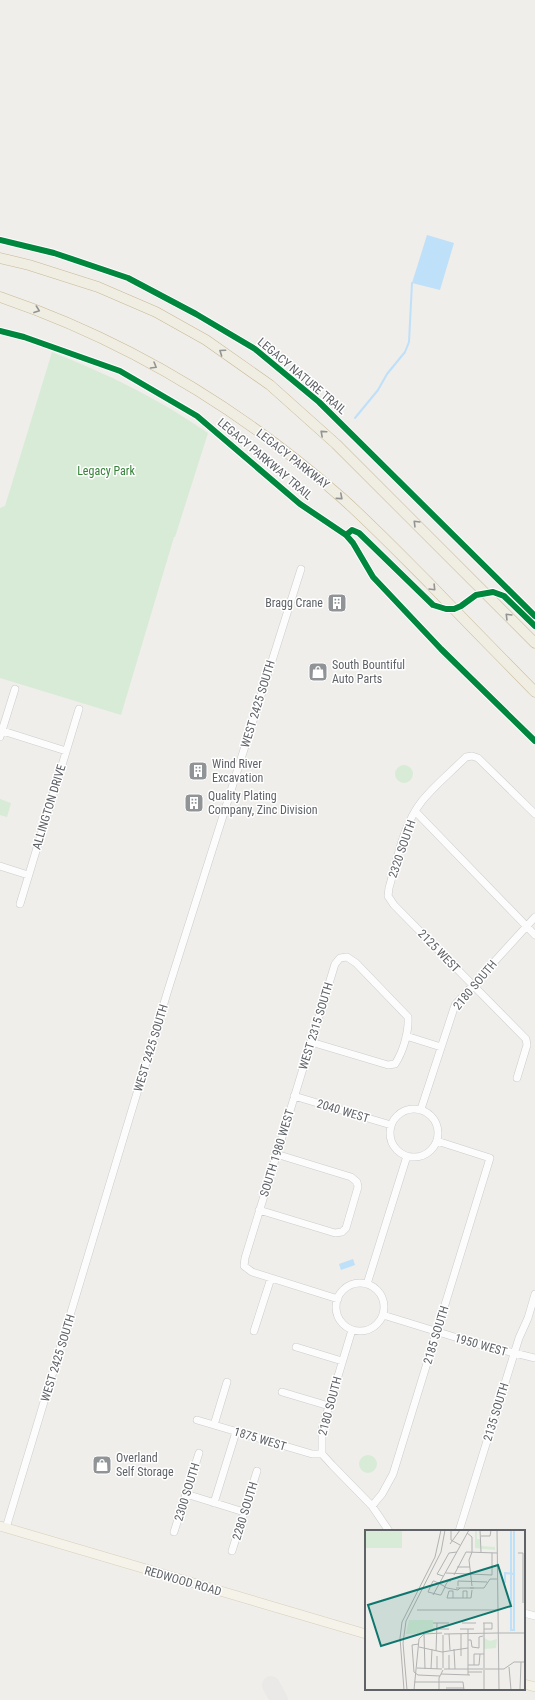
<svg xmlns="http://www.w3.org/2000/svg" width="535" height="1700" font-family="'Roboto Condensed',sans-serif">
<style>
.green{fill:#d8ebd6}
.water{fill:#bfe0f9}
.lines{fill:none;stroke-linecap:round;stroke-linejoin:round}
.stream{stroke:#bfe0f9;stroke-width:2}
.taxiway{stroke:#eae9e7;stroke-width:18}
.minor-casing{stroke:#cbcccc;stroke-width:8}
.major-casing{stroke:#d7ceb8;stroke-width:10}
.highway-casing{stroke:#c8b996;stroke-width:11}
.minor{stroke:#fdfcfc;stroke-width:7}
.major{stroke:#f4f2e9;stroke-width:9}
.highway{stroke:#f0ede3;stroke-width:10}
.cycleway-casing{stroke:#fff;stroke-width:8}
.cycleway{stroke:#00873e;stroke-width:6}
.oneway{stroke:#929393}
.labels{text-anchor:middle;stroke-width:3;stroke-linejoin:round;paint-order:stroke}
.street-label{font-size:12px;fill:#5f6368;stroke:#fff}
.park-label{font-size:12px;fill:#348238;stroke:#fff}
.poi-label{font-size:12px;fill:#5f6368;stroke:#fff;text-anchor:start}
.inset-river{fill:none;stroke:#bfe0f9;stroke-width:2}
.inset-road{fill:none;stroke:#b1b2b2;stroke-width:1}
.view{fill:#0f766e;fill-opacity:0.15;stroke:#0f766e;stroke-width:2}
.inset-edge{fill:none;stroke:#5f6368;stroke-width:2}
</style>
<rect width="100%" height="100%" fill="#efeeea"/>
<path class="green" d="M52 352C108 374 159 399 208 433L175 537H174L121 715 0 678V508L5 506Z
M395 774a9 9 0 1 1 18 0a9 9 0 1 1-18 0Z
M0 799 11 803 7 817 0 815Z
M359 1464a9 9 0 1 1 18 0a9 9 0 1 1-18 0Z"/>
<path class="water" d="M427 235 454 243 440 290 412 283Z
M353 1259 355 1265 341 1270 339 1264Z"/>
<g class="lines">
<path class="stream" d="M355 418 378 390 387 374 405 352 409 342 412 283"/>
<path class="taxiway" d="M271 1685 279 1700"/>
<g class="minor-casing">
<path id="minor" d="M0 730 66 751
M0 737 15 689
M415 811 535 935
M0 866 28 875
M20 904 79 709
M406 1036 441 1047
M311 1042 388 1065 395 1064C403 1052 409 1032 408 1017L356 963 347 957 340 958 335 964 245 1258 244 1266 252 1272 338 1299
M517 1078 527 1045 526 1039 394 905 388 896 389 888C397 860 403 825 422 801 434 786 451 772 466 757L472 756 478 758 535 814
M294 1096 391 1125
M390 1133a24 24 0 1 1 48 0a24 24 0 1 1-48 0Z
M421 1109 455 1005 535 917
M259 1210 335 1233 342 1232 346 1228 358 1187 357 1182 351 1177 276 1154
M336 1307a24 24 0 1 1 48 0a24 24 0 1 1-48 0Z
M367 1284 407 1156
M383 1315 474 1343 535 1358
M352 1330 322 1429V1454L332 1465 372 1506 389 1531
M254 1331 271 1278
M296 1347 342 1361
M282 1392 329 1406
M197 1420 312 1454H322
M214 1425 227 1382
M186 1494 244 1512
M214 1503 236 1432
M372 1506 382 1494 393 1474 490 1158 437 1141
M6 1528 168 990 301 569
M459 1531 519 1338 528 1318 535 1294
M174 1532 199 1453
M232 1551 257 1471
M524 1613 535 1616"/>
</g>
<g class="major-casing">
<path id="major" d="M0 1526 366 1634
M524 1684 535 1687"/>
</g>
<g class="highway-casing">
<path id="highway" d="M0 258 29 265 98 287 156 312 206 340 270 385 336 444 535 643
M0 297C126 340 242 410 342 498 372 525 400 554 429 583 464 620 500 656 535 692"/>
</g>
<use href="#minor" class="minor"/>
<use href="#major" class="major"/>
<use href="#highway" class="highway"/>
<g class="cycleway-casing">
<path id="cycleway" d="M0 240 54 253 128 278 196 314 255 349 319 402 535 616
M0 331 24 337 120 371 197 416 300 504 346 535 353 543 373 577 441 649 535 741
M346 535 352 530 359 533 433 605 446 609H454L461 606 476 595 493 592 504 596 535 626"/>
</g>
<use href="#cycleway" class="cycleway"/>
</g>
<defs><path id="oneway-chevron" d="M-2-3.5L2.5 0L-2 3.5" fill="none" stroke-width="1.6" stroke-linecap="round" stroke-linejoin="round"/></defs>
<g class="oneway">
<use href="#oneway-chevron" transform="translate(37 310) rotate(20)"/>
<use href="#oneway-chevron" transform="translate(222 352) rotate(-145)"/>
<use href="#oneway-chevron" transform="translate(154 366) rotate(30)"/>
<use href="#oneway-chevron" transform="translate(323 433) rotate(-138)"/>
<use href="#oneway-chevron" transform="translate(340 497) rotate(41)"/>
<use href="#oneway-chevron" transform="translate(416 523) rotate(-135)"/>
<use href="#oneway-chevron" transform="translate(433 588) rotate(46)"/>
<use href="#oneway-chevron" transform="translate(508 616) rotate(-135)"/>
</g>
<defs>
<g id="building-square" transform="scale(1)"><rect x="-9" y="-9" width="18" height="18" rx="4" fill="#919496" stroke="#fff"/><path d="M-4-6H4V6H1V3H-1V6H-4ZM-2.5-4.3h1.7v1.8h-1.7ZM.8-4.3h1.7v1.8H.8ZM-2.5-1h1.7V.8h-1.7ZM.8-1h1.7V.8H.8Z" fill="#fff"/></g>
<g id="shop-square" transform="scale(1)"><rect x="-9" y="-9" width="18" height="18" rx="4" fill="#919496" stroke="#fff"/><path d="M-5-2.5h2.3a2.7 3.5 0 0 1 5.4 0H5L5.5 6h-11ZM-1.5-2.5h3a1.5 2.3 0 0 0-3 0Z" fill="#fff"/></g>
</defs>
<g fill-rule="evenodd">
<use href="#building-square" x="337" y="603"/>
<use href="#shop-square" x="318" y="672"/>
<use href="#building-square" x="198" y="771"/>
<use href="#building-square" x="194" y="803"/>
<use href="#shop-square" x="102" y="1465"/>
</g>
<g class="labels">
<g class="street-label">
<text transform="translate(302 376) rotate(40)" y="4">LEGACY NATURE TRAIL</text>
<text transform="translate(265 459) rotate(40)" y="4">LEGACY PARKWAY TRAIL</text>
<text transform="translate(293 459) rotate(38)" y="4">LEGACY PARKWAY</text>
<text transform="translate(258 704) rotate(-73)" y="4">WEST 2425 SOUTH</text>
<text transform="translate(49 807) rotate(-73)" y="4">ALLINGTON DRIVE</text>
<text transform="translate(402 849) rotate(-71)" y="4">2320 SOUTH</text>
<text transform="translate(439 951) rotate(46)" y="4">2125 WEST</text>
<text transform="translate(475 985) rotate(-50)" y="4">2180 SOUTH</text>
<text transform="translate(316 1026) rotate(-73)" y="4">WEST 2315 SOUTH</text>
<text transform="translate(151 1048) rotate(-73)" y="4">WEST 2425 SOUTH</text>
<text transform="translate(343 1111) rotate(17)" y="4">2040 WEST</text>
<text transform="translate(277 1153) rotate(-73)" y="4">SOUTH 1980 WEST</text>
<text transform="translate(436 1335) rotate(-73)" y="4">2185 SOUTH</text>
<text transform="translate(481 1345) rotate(16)" y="4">1950 WEST</text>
<text transform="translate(58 1358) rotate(-73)" y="4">WEST 2425 SOUTH</text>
<text transform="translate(330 1406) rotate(-75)" y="4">2180 SOUTH</text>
<text transform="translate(496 1412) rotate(-73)" y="4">2135 SOUTH</text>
<text transform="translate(260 1439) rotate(17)" y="4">1875 WEST</text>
<text transform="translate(187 1492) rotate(-73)" y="4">2300 SOUTH</text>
<text transform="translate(245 1511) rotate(-73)" y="4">2280 SOUTH</text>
<text transform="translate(183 1581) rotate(16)" y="4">REDWOOD ROAD</text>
</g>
<g class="park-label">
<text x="106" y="475">Legacy Park</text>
</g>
<g class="poi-label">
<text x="323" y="607" text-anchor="end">Bragg Crane</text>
<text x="332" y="669">South Bountiful<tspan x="332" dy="14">Auto Parts</tspan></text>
<text x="212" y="768">Wind River<tspan x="212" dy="14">Excavation</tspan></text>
<text x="208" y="800">Quality Plating<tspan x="208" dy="14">Company, Zinc Division</tspan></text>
<text x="116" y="1462">Overland<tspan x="116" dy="14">Self Storage</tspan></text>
</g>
</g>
<g transform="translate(365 1530)">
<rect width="160" height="160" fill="#efeeea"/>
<path d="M0 0H37V18H0ZM110 0H112V9H116V16L130 17V20L110 18ZM44 90H68V103L41 104ZM119 108 125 111 132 109 131 118 119 119Z" fill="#d8ebd6"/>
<path class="inset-river" d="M146 0V100H149M149 0V101M140 53V43L149 44"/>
<path class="inset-road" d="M86 0V10L95 15M115 0 116 22M132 0 134 160M102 3 107 7V22L104 30 107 56M116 6H125L126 0M85 14 95 0M153 23H158V73M92 37H105M81 43 127 45V23M89 45 101 22 132 23M78 46 72 44 75 39 84 23 92 22M86 51H83L80 56V57L76 65H75L63 62 68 51H69L79 56 80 57 82 58 93 60 95 58H91M93 56V51L122 52M95 58H109H105M109 58H119L125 49H132M68 65 104 0M88 68V61H84L82 68H106L107 60M98 68V61H102V68M52 80H133M68 93H84M97 93H111M118 93H127V99H119M68 99H84M95 99H109M133 103H160M59 104 60 139M59 104 77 103M79 104 133 103M84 104 85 120M96 104V126M103 110H106L107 117 114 118V107L118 106M54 114 47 115 49 142 53 145 75 146M54 117 77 122 103 118M89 119 90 139M71 121 72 93M84 125V139M103 135H114L115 124M109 135V124H119M144 137 146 160M52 138 77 139M78 138V105M66 139 67 119M72 139V126M79 139H118M120 139H139L149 132H160M103 142H117M76 144 105 145M103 145V99M49 152H98L99 160M81 158H99M39 160 35 108 37 92 70 27 76 0M42 160 38 113 41 91 76 22 80 0M49 160 54 109 59 104M74 160V148L78 140M119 160V93M155 160 156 132"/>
<path class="view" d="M133 35 146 76 16 116 3 75Z"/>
<rect width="160" height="160" class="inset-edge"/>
</g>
</svg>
